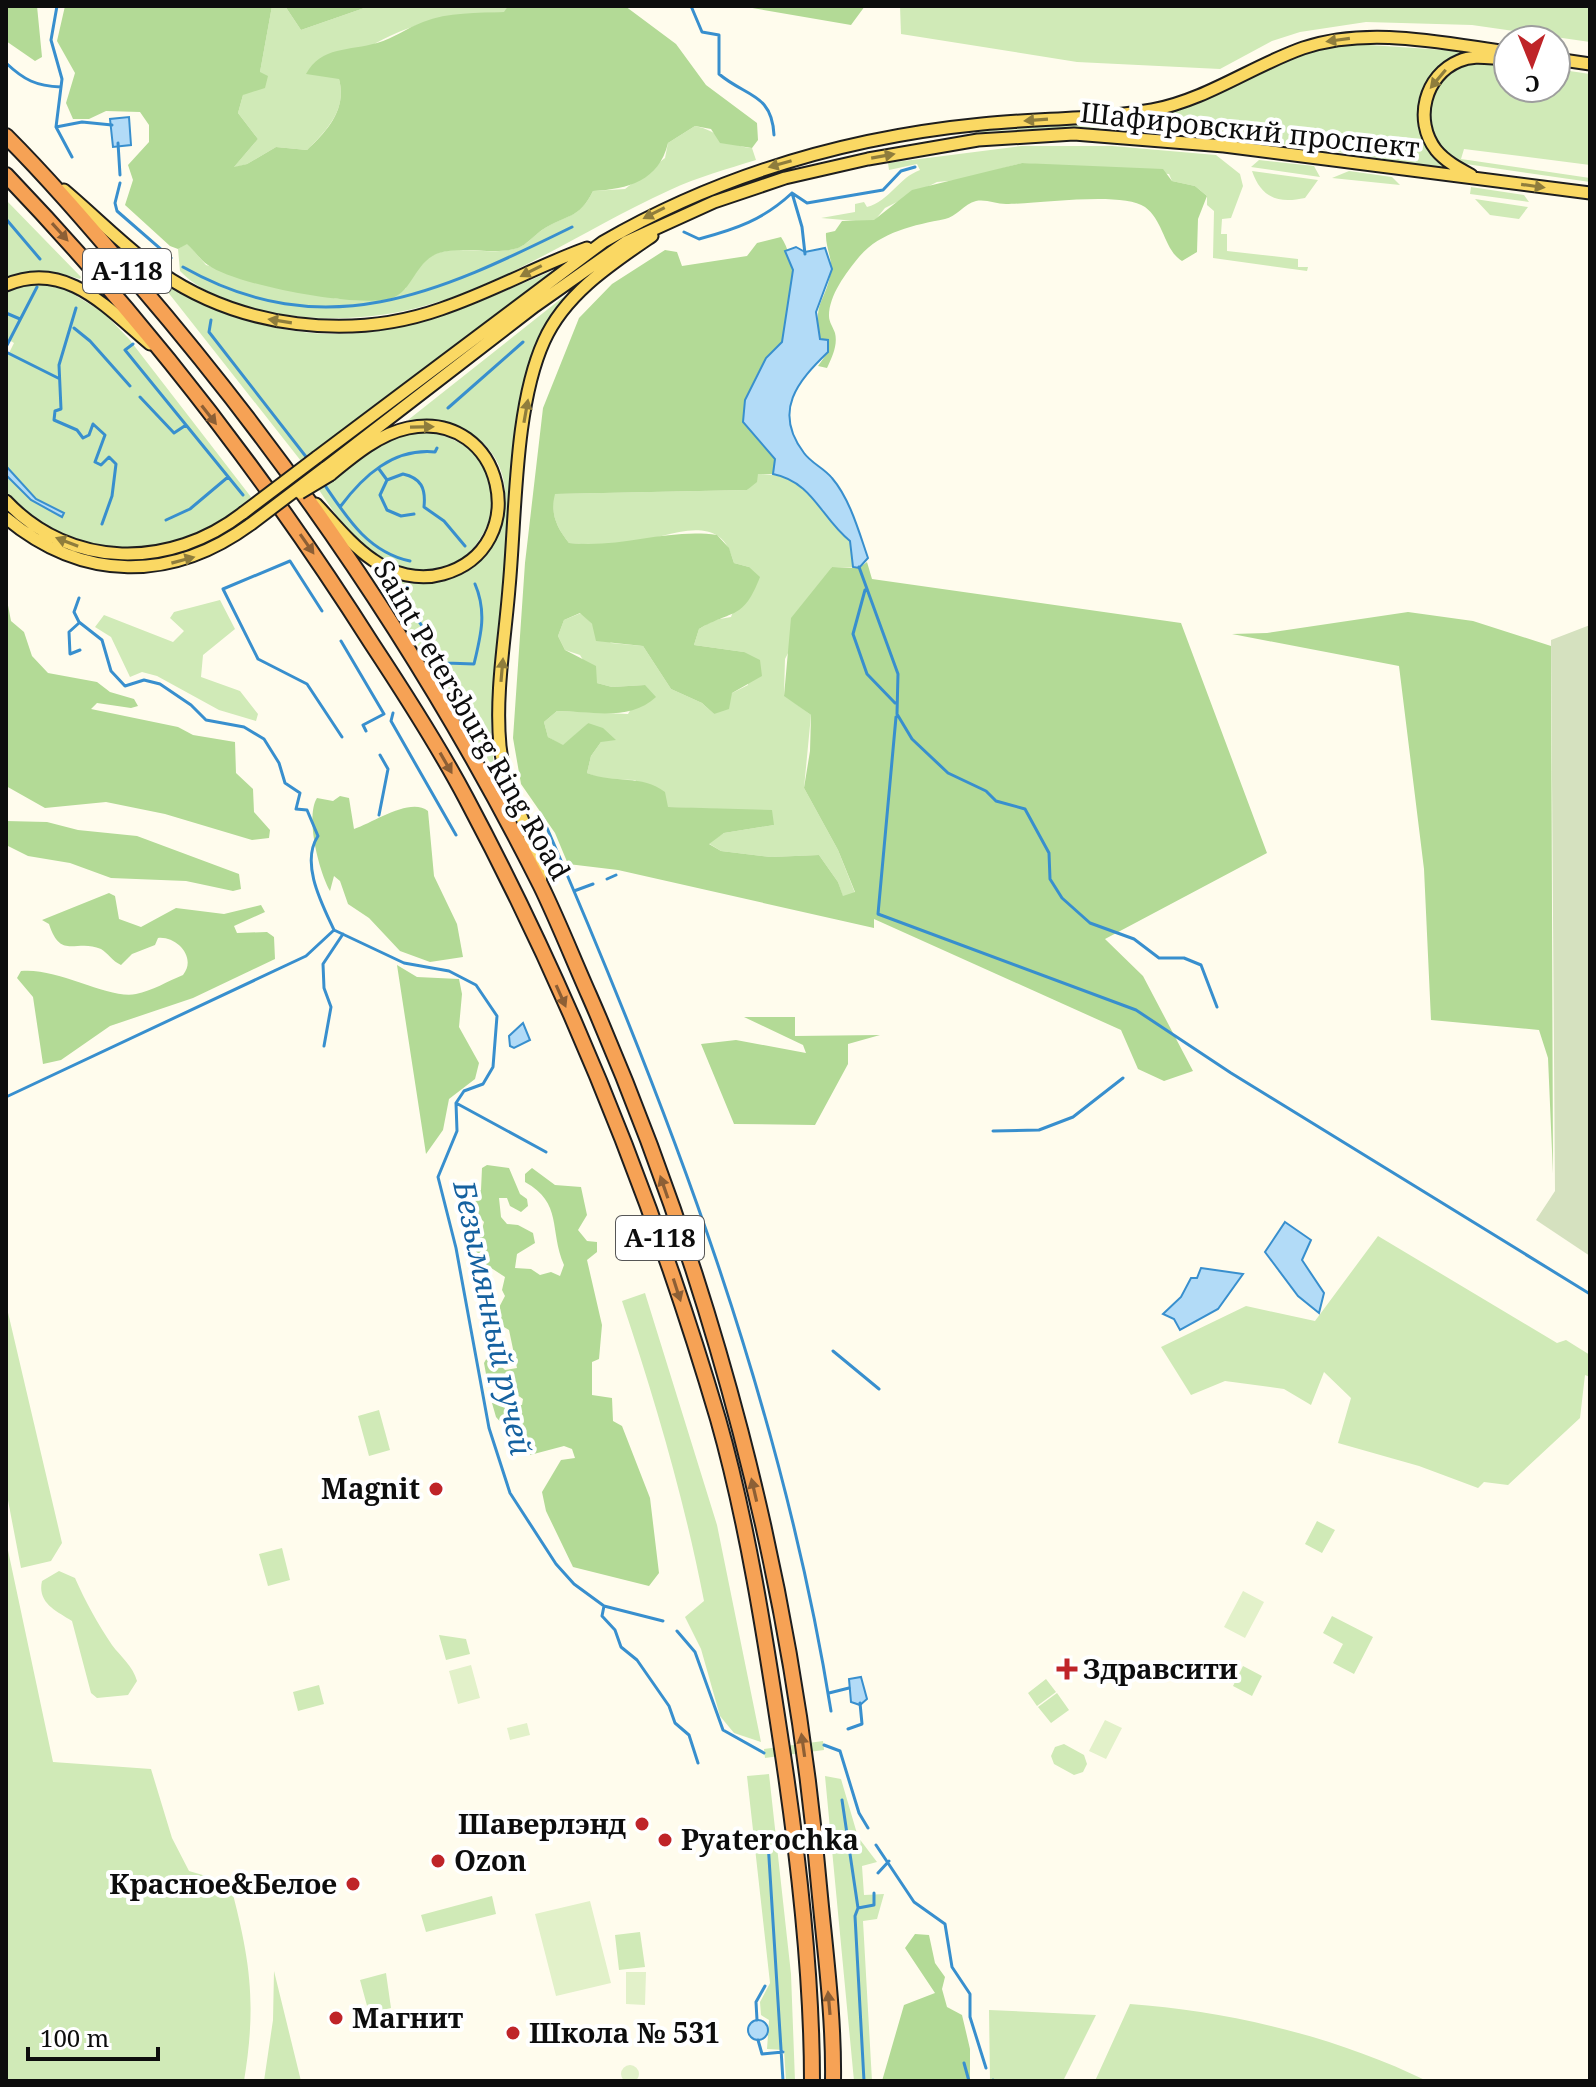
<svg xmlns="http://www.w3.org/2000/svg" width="1596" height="2087" font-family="'Noto Serif',serif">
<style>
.green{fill:#d0eab7}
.forest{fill:#b3da96}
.cemetery{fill:#d5e1bf}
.pitch{fill:#e2f1c9}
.water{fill:#b2dbf7;stroke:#388fce;stroke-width:2}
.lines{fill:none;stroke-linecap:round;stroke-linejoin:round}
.stream{stroke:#388fce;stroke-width:3}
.primary-casing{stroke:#1e1e1e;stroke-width:15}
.motorway-casing{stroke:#1e1e1e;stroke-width:18}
.primary{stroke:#fad863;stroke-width:11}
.motorway{stroke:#f6a255;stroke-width:14}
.primary-bridge-casing{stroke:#1e1e1e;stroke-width:15;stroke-linecap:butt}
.primary-bridge{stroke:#fad863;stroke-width:11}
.oneway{fill:#8f7d3c}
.oneway2{fill:#8d5f35}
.poi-dot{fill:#bf2428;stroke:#fff;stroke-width:3}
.labels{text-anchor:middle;stroke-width:8;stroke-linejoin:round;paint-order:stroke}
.shield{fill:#fff;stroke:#565656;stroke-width:2}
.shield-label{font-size:26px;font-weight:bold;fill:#0d0d0d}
.street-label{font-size:28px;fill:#0d0d0d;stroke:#fff}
.poi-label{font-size:28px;font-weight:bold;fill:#0d0d0d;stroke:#fff;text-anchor:start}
.water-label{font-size:30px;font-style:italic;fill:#1561a0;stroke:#fff}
</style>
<rect width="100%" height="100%" fill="#fffced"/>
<path class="green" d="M272 6H285L301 30 370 6H508L505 12C458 14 418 20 376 43 363 51 350 68 339 79 347 109 328 129 307 150L276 147 247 164 233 168 258 139 238 113 243 95 260 72Z
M900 6H1590V42L1472 25 1366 22 1300 32 1272 41 1220 69 1077 62 901 34Z
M1354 44 1460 51 1462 55C1431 65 1411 102 1422 133 1426 145 1437 155 1445 164L1444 169C1289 144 1131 117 974 133L1004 126 1154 114 1291 57 1329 46Z
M1468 61 1508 62V88H1556V69L1590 74V165L1464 149 1461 159 1590 178V182L1459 163C1426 145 1416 100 1446 73 1451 68 1461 64 1468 61Z
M695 126C717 130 730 147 752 148L756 160C727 169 698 177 670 190 533 253 442 338 279 314 246 309 204 296 180 271L178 249 187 243 206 265 305 292 338 299 405 289C433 227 471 261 517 248 526 246 534 235 542 230 565 214 579 220 593 191L625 189 665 158 668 143Z
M1021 146H1112L1216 155 1240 174 1243 186 1231 218 1222 219 1221 234H1227V251L1298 259V267H1308L1307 271 1213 258 1214 211 1207 205V196L1195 186 1172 181 1169 174 1022 163 960 180 937 182 885 208 875 220 867 222 821 218 855 212V204L864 202 867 207C890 201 898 178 920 170L917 164 889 170 888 163Z
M1259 160 1314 166 1320 177 1251 167Z
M1252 171 1318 180 1305 198C1277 204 1261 197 1252 171Z
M1349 171 1392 177 1400 185 1332 178Z
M1471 187 1524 195 1529 202 1470 194Z
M1475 199 1528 207 1519 219 1490 215Z
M6 200 81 277 80 279C54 271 31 267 6 279Z
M559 268 301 461 156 277C169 278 189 295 203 302 221 312 240 319 260 324 377 354 456 311 559 268Z
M32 283 65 289 104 313 129 339 251 497 239 508 241 512C159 565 77 564 6 494V359L14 343 6 338V292Z
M567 294 538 337 519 402 493 690 491 731 494 769 372 570C390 576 406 585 425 584 499 581 537 478 472 434 461 427 445 421 431 420 422 420 415 423 408 420Z
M423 431C560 452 470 636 365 549 346 533 333 510 319 490 350 463 380 434 423 431Z
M758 474C815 474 814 512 850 541L853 567H832L785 659 784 695 811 715 804 788 838 850 855 893 843 897 838 882 819 855 771 857 721 851 708 843 724 833 774 825 716 809 667 807 635 780 602 779 587 773 591 756 601 742 588 723 563 746 548 737 544 722 557 711 628 714 645 685 612 687 597 683 580 655 565 650 558 636 564 620 581 613 611 643 643 646 671 689 702 703 714 714 732 693 748 685 744 652 694 645 699 629 714 620 731 617 749 567 734 563C731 553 727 542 718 536 694 521 657 540 632 543 611 546 590 545 569 543 556 527 551 514 554 494L747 490Z
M220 600 235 629 203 655 201 677 240 691 258 714 256 721 219 710 157 676 142 672 130 677 111 637 95 627 104 615 173 642 184 631 170 618 174 612Z
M1378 1236 1557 1343 1566 1340 1590 1355V1377L1585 1375 1580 1418 1508 1485 1484 1482 1478 1488 1419 1466 1338 1443 1351 1398 1324 1372 1311 1405 1284 1389 1225 1381 1191 1395 1161 1347 1246 1306 1315 1321Z
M645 1293 717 1525 761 1742 734 1733 720 1716 701 1649 685 1617 704 1601C684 1498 655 1400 622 1301Z
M6 1304 62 1543 51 1561 21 1568 6 1490Z
M379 1410 390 1450 369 1456 358 1416Z
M1317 1521 1335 1530 1322 1553 1305 1544Z
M6 1541 53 1762 151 1769 172 1838 189 1871 230 1883C250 1959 257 2002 244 2081H6Z
M282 1548 290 1580 268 1586 259 1554Z
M59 1571 75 1578C85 1601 98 1624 112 1645 121 1657 133 1666 137 1681L128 1695 97 1698 91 1693 72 1621C56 1611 37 1603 42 1581Z
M1332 1616 1373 1637 1354 1674 1333 1663 1343 1644 1323 1633Z
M439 1635 466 1639 470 1654 446 1660Z
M1243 1666 1262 1676 1252 1696 1233 1686Z
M1046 1679 1056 1692 1037 1706 1028 1693Z
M319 1685 324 1704 298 1711 293 1692Z
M1057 1693 1069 1710 1051 1723 1038 1707Z
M823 1741 824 1750 765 1758 764 1749Z
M1064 1744 1084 1755 1087 1764 1083 1772 1074 1775 1054 1764 1051 1756 1055 1747Z
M769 1774 791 1974 795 2081H786L784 2050 767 2049 769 2020 761 2015 760 2002 770 1983 747 1776Z
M825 1776 841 1779 858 1837 877 1862 862 1866 864 1895 884 1894 877 1919 863 1921 872 2081H854Z
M492 1896 496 1914 426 1932 421 1915Z
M640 1932 645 1967 619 1970 615 1935Z
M274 1971 301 2081H264L273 2020Z
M386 1973 391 2008 369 2013 360 1980Z
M1130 2004C1229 2011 1337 2037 1427 2081H1095Z
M989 2010 1096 2015 1063 2081H990Z"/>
<path class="forest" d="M6 6H37L42 57 35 61 6 41Z
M65 6H272L260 72 268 76 265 88 243 95 238 113 258 139 234 167 247 164 276 147 307 150C328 130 347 109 339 79L306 74C321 46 350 51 377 43 394 38 407 28 423 22 448 12 478 13 504 12L508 6H625L676 44 706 85 757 123 758 140 752 148 720 143 711 129 695 126 668 143C659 181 628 189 593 191 579 220 566 214 542 230 535 235 526 245 518 248 494 256 464 245 439 253 415 261 413 291 392 298 361 309 235 285 208 265 200 260 194 250 187 244L178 249 170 246 125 205 133 180 128 165 149 142V125L140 112 106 111 89 119H73L66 103 75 73 57 41Z
M285 6H370L301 30Z
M741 6H865L851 25Z
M1022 163 1163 169 1172 181 1195 186 1207 196 1198 219 1197 252 1182 261C1164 250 1164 221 1145 207 1122 191 1037 204 1006 204 996 204 986 199 976 201 964 204 956 217 945 219 914 225 880 232 859 257 846 273 829 295 829 316 829 322 833 327 835 333 838 345 832 357 827 368L818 366 828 352V340H820C813 299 825 305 831 271 833 261 825 246 826 233L835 231 842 221 874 220 912 190Z
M781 237C798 262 795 311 783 340 779 347 771 352 766 359 754 378 745 400 743 422L775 459 773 474H758L757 482 747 490 555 494C550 514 557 528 569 543 620 549 667 528 717 535L729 548 734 563 749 567 760 577C743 621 733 609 699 629L694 645 744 652 760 660 762 676 732 693 729 709 714 714 702 703 671 689 643 646 596 641 592 624 580 613 564 620 558 636 565 650 596 666 597 683 612 687 645 685 656 697C629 722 591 711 557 711L544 722 548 737 563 745 588 723 603 728 616 740 601 742 591 756 587 773C614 784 642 774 665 792L668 807 772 810 774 825 724 833 709 844 721 851 771 857 819 855 838 882 843 896 855 892 838 850 804 788 810 751 811 715 784 696 791 618 832 567 859 568 867 562 872 579 1181 623 1267 853 1105 939 1143 976 1193 1071 1164 1081 1138 1069 1121 1030 874 919V928L618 870 568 864 555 833 521 784 513 738 525 563 543 408 579 318 612 284 665 250 677 252 682 266 747 256 757 243Z
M6 595 11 621 24 632 32 656 48 673 97 682 110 692 134 699 138 706 131 708 97 703 91 709 178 727 193 735 235 742 236 773 253 789 254 812 270 830 269 838 252 840 165 814 106 802 45 808 6 786Z
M1408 612 1473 621 1551 646 1553 1174 1548 1058 1539 1030 1431 1020 1424 869 1399 666 1232 634 1267 633Z
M340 796 349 798 354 829C375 822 410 797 428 811L434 876 457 924 463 957 430 962 400 951 369 918 348 904 340 881 334 876 330 891C319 872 305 817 317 798L333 801Z
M6 821 47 822 78 830 137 836 239 874 241 889 233 891 186 881 111 878 70 863 28 856 6 845Z
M109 893 115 896 119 919 141 927 176 908 224 914 261 905 265 912 234 926 237 933 267 932 274 937 275 959 193 998 110 1026 61 1060 43 1064 33 997 17 978 21 971C57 967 110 1000 136 994 152 991 168 981 183 975 197 958 177 936 158 938L155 945 132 954 121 965C112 961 108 953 101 949 76 938 61 961 49 924L42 920Z
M397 965 417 977 459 979 462 994 459 1027 479 1063 475 1079 449 1099 443 1130 426 1154Z
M744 1017H795V1036L880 1035 848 1044V1064L815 1125 734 1124 701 1044 736 1040 806 1053 803 1045Z
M487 1165 509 1168 520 1194 527 1199 528 1206 521 1212 510 1206 507 1198H499L501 1217 507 1224 518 1225 533 1233 535 1243 517 1254 515 1268 531 1269 540 1275 551 1272 560 1276 564 1265C549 1230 563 1203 525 1182V1174L532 1168 555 1185 581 1187 587 1215 578 1230 587 1241 597 1242V1252L587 1260 602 1325 599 1359 592 1362V1395L612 1398 613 1421 622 1426 650 1498 659 1573 649 1586 573 1567 546 1511 542 1492 561 1460 575 1458 572 1449 564 1446 530 1455 496 1417 492 1403 522 1405 523 1399 486 1374 484 1363 489 1354 505 1370 517 1368 509 1330 497 1323 495 1315 505 1296 502 1290 505 1277 482 1262 476 1251 484 1222 467 1204 469 1193 481 1190 482 1168Z
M915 1934 929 1935 935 1963 945 1977 942 1989 947 2007 962 2015 970 2049V2081H882L904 2005 935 1993 905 1948Z"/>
<path class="cemetery" d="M1590 625V1256L1536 1220 1555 1191 1551 640Z"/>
<path class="pitch" d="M1243 1591 1264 1602 1245 1638 1224 1627Z
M471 1665 480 1698 458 1704 449 1671Z
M1105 1720 1122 1728 1106 1759 1089 1751Z
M527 1723 530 1735 510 1740 507 1728Z
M590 1901 611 1983 556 1996 535 1914Z
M626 1972H646L645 2005 626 2004Z
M621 2074a9 9 0 1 1 18 0a9 9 0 1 1-18 0Z"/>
<path class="water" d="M129 117 131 145 113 147 110 119Z
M796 247 805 252 825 248 832 269 816 312 820 339 828 340V352C798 381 772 411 804 453 811 463 824 468 832 478 850 499 859 532 868 558L859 568 853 567 850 541C821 518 813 482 773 474L775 459 743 422 745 400 766 358 782 342 793 270 785 251Z
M6 466 36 499 64 513 62 517 31 500 6 475Z
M523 1023 530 1040 514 1048 510 1046 509 1036Z
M1285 1222 1311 1240 1302 1260 1324 1293 1319 1313 1298 1296 1265 1252Z
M1201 1268 1243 1274 1218 1309 1180 1330 1174 1319 1163 1314 1181 1297 1191 1278H1197Z
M861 1677 867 1699 860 1705 851 1702 849 1679Z
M748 2030a10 10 0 1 1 20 0a10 10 0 1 1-20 0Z"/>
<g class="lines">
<path class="stream" d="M57 6 51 40 62 79 56 127 72 157
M691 6 702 32 719 35V74C746 97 772 93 774 135
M6 63C24 80 36 86 61 87
M56 127 82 122 112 125
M118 143 120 175
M120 183 115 203 117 211 171 258
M792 193 802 227 805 254
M792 193 807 203 883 190 901 171 915 167
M6 219 40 259
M684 232 699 239C736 229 763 220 792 193
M183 267C325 347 438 293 572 227
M76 308 59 365 61 409 55 411 54 420 77 430 83 438 89 435 93 424 105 435 95 462 101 465 109 457 116 464 112 496 102 524
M6 313 20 319
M211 320 209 332 307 458
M74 328 90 341 130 386
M133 344 125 350 243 495
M6 347 37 287
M6 352 58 378
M140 397 174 433 186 425
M448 408 523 342
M379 469 387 480 380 495 387 510 401 516 414 514
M387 480 403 474C421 478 426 488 424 507L444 521 465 546
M324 484C347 518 368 552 410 561
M340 507C363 476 393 448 435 452L437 448
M166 520 190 509 228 477
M859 567 898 674 897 714 912 739 948 773 986 791 996 801 1025 809 1049 853 1050 879 1062 898 1090 923 1134 939 1159 958H1184L1201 965 1217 1007
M408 586 402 595 456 679
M865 590 853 634 867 674 895 703
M79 598 74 612 79 622 102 640 111 671 125 686 144 680 160 684 191 705 206 720 244 727 264 739 279 763 285 783 300 793 296 809 307 810 318 836C300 863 322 904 334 930L404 963 449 971 476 985 497 1016 493 1067 483 1084 464 1091 456 1103 457 1131 438 1177 456 1248 489 1428 510 1493 556 1564 574 1584 604 1606 663 1621
M322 611 290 561 223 589 258 659 307 684 342 737
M79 623 69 632 70 654 80 650
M341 641 384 714 363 725 366 731
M446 663 474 664C481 635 487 612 475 584
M393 713 391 721 456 835
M896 717 878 914 1136 1010 1231 1073 1590 1294
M379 815 388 769 380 755
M547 828C670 1112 782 1405 831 1711
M607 879 616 875
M574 891 593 884
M324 1046 331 1007 324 988 323 964 343 934
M6 1097 306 956 334 930
M456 1103 546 1152
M993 1131 1039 1130 1073 1117 1123 1078
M833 1351 879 1389
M604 1606 602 1616 615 1630 621 1647 637 1660 669 1706 675 1723 689 1735 698 1763
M677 1631 695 1652 723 1730 764 1753
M829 1693 849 1688
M848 1729 862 1724 860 1703
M824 1745 840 1751 859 1813 868 1828
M842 1800 858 1908 855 1916 864 2081
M768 1842 783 2081
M876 1845 914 1902 945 1924 952 1967 970 1994V2017L986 2068
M878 1873 889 1861
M858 1908 874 1905V1893
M757 2020 756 2002 765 1986
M758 2040 762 2054 783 2052
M964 2063 969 2081
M993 2080V2081"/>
<g class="primary-casing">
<path id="primary" d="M1556 59 1590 64
M1471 175C1458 168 1445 161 1436 150 1413 120 1425 75 1459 61 1475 54 1491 59 1508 59
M64 190C96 217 127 249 161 273 241 328 350 341 441 309 492 292 537 266 587 248
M6 285C66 259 108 309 150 344
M317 457 603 242C719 175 849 137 982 124 1038 118 1096 120 1152 110 1206 100 1252 66 1303 48 1369 26 1442 43 1508 52
M325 468 535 306 626 242 714 202 785 178 868 159 978 140 1074 134 1224 146 1590 193
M6 501C71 570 171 569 243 513
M316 504C334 523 351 545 373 560 392 574 419 581 443 574 535 548 504 408 408 428 379 434 353 456 330 475
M6 518C83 582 172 582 251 524
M541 885C539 841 505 795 500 746 495 694 505 639 509 588 516 514 514 407 544 341 565 294 611 264 652 236"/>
</g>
<g class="motorway-casing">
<path id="motorway" d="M6 136C52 182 94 232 137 282 294 465 432 669 541 886 558 921 573 959 589 995 712 1276 793 1580 819 1886 825 1951 834 2016 833 2081
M6 175C143 318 266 477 372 644 405 694 438 745 466 798 571 995 655 1205 718 1419 747 1521 765 1636 781 1742 798 1853 812 1969 812 2081"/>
</g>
<use href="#primary" class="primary"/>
<use href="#motorway" class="motorway"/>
<g class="primary-bridge-casing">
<path id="primary-bridge" d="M300 493 330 475
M243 513 317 457
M251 524 325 468"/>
</g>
<use href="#primary-bridge" class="primary-bridge"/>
</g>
<defs><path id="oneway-solid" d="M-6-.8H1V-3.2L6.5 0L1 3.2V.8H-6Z" transform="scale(2)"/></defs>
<g class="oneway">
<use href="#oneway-solid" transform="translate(1338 40) rotate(172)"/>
<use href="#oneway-solid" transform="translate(1438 79) rotate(130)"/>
<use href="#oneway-solid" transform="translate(1036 120) rotate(176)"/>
<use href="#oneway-solid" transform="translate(883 156) rotate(-10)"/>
<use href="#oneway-solid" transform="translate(780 164) rotate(164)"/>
<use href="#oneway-solid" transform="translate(1533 186) rotate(8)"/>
<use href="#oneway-solid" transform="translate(654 213) rotate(153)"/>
<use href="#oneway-solid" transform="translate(531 271) rotate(153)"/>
<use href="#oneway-solid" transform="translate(280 321) rotate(-171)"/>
<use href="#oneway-solid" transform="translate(526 411) rotate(-80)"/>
<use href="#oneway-solid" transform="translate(422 427) rotate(-1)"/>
<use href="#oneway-solid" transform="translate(67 542) rotate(-159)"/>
<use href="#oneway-solid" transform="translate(183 560) rotate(-15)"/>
<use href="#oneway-solid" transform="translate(502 670) rotate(-85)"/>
</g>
<g class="oneway2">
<use href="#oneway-solid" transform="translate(60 232) rotate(48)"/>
<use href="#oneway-solid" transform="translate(209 415) rotate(52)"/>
<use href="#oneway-solid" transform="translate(307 544) rotate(55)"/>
<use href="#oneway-solid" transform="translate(446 763) rotate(60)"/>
<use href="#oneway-solid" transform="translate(561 996) rotate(66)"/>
<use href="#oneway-solid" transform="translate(664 1187) rotate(-109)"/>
<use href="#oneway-solid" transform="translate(677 1290) rotate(72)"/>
<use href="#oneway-solid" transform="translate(754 1490) rotate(-103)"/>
<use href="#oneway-solid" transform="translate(803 1745) rotate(-98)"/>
<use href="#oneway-solid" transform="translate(829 2003) rotate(-95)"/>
</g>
<g class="poi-dot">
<circle cx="436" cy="1489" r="8"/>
<path d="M1063 1657h8v8h8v8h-8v8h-8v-8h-8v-8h8z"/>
<circle cx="642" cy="1824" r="8"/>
<circle cx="665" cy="1840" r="8"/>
<circle cx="438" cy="1861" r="8"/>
<circle cx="353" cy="1884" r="8"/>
<circle cx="336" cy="2018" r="8"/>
<circle cx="513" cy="2033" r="8"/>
</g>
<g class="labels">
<g class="shield">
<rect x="83" y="249" width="88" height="44" rx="6"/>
<rect x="616" y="1216" width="88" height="44" rx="6"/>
</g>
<g class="shield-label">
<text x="127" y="280">А-118</text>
<text x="660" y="1247">А-118</text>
</g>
<g class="street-label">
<text transform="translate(1250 130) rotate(6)" y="10">Шафировский проспект</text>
<text transform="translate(472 720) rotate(60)" y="10">Saint Petersburg Ring Road</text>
</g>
<g class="poi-label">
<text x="420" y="1499" text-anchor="end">Magnit</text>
<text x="1083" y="1679">Здравсити</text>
<text x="626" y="1834" text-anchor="end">Шаверлэнд</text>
<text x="681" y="1850">Pyaterochka</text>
<text x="454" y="1871">Ozon</text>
<text x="337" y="1894" text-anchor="end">Красное&amp;Белое</text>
<text x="352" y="2028">Магнит</text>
<text x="529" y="2043">Школа № 531</text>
</g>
<g class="water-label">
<text transform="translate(492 1318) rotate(78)" y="10">Безымянный ручей</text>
</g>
</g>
<rect width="1596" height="2087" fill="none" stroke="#0d0d0d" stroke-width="16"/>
<g transform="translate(1532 64) rotate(179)"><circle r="38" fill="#ffffff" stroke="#9e9e9e" stroke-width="2"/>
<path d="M0-6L14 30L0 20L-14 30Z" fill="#bf2428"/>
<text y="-12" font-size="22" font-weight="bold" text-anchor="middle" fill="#0d0d0d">С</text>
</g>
<path d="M28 2047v12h130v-12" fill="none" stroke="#0d0d0d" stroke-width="4"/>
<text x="40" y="2047" font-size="24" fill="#0d0d0d" stroke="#ffffff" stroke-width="6" paint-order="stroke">100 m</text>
</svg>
